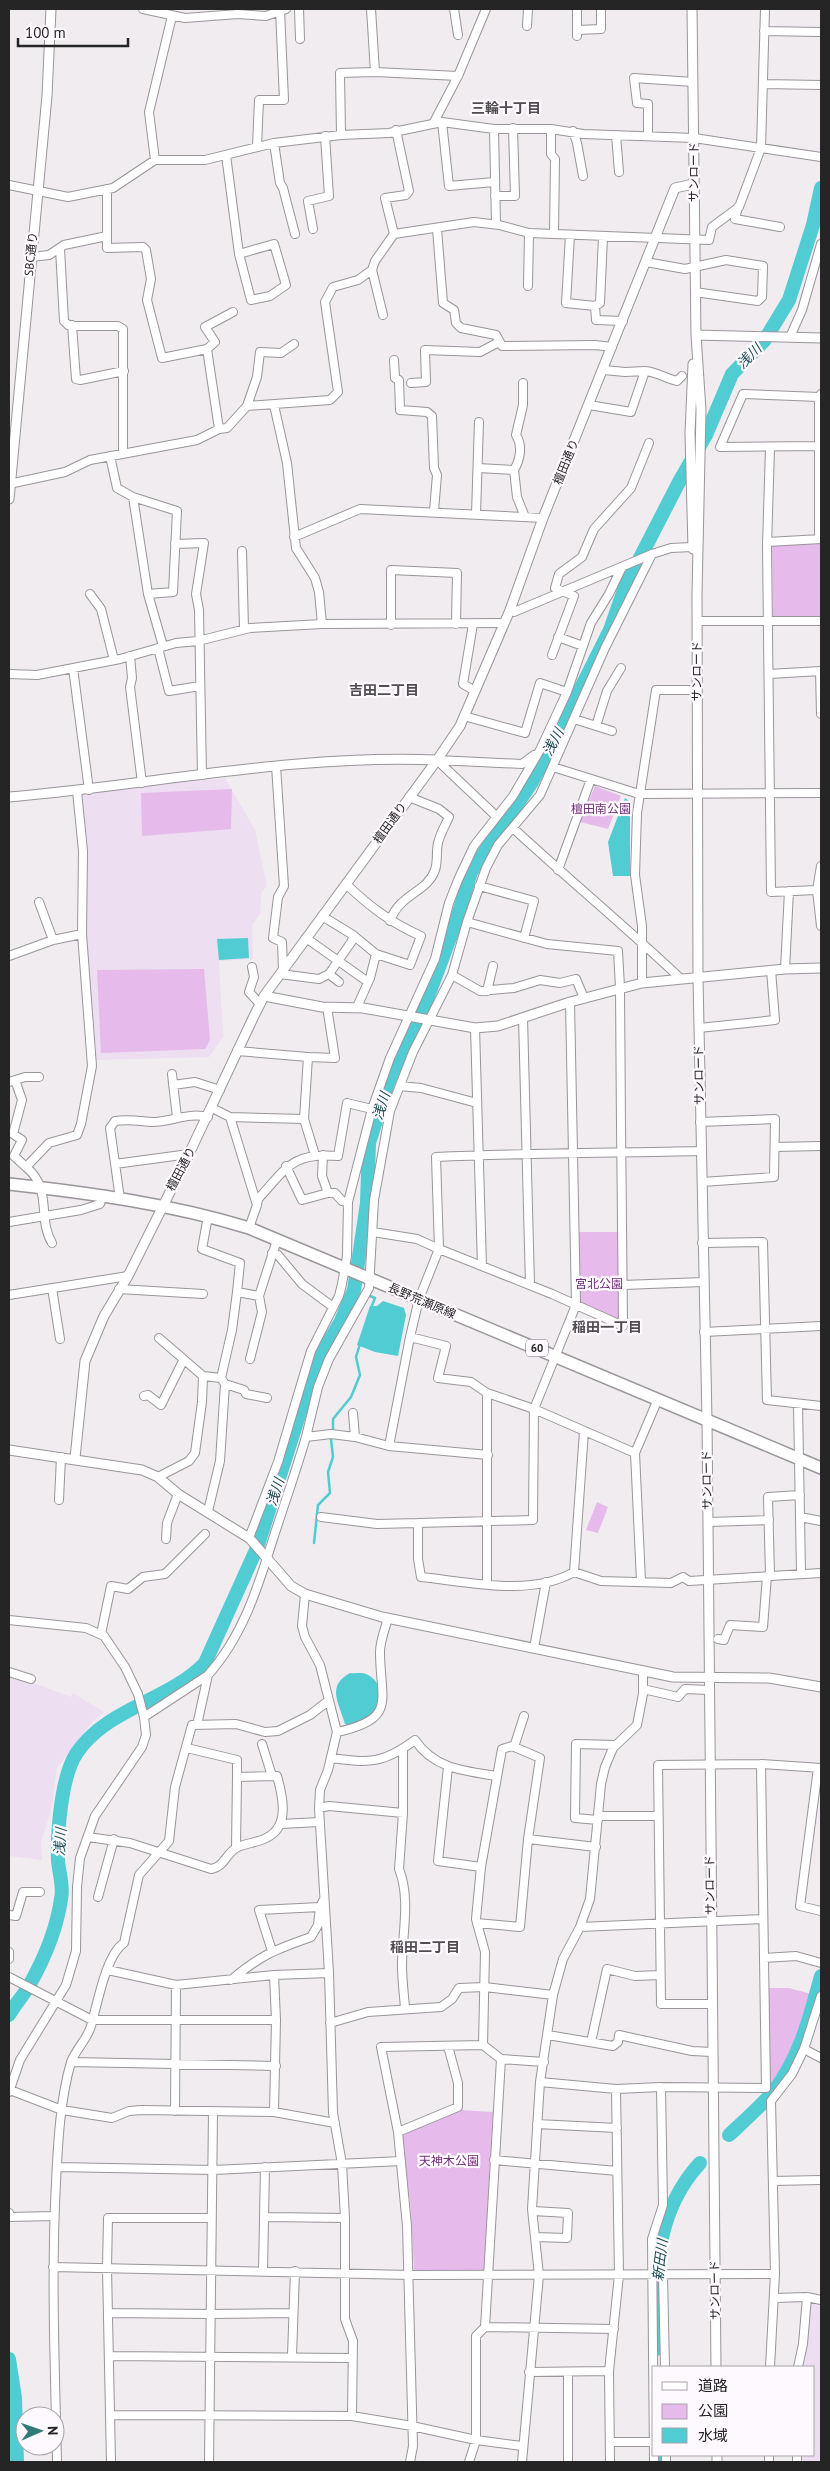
<svg xmlns="http://www.w3.org/2000/svg" width="830" height="2471" font-family="'PT Sans','Noto Sans JP',sans-serif">
<style>
.education{fill:#eddef1}
.green{fill:#e6baeb}
.water{fill:#50ccd2}
.lines{fill:none;stroke-linecap:round;stroke-linejoin:round}
.stream{stroke:#50ccd2;stroke-width:2.5}
.river{stroke:#50ccd2;stroke-width:14}
.minor-casing{stroke:#99959a;stroke-width:10}
.tertiary-casing{stroke:#99959a;stroke-width:11}
.primary-casing{stroke:#99959a;stroke-width:14}
.minor{stroke:#fff;stroke-width:8}
.tertiary{stroke:#fff;stroke-width:9}
.primary{stroke:#fff;stroke-width:11}
.labels{text-anchor:middle;stroke-width:4.5;stroke-linejoin:round;paint-order:stroke}
.shield{fill:#fdf9fe;stroke:#666567;stroke-width:1}
.shield-label{font-size:11px;font-weight:bold;fill:#262526}
.street-label{font-size:12px;fill:#262526;stroke:#fdf9fe}
.park-label{font-size:12px;fill:#722f7b;stroke:#fdf9fe}
.neighbourhood-label{font-size:14px;font-weight:bold;fill:#504d50;stroke:#fdf9fe}
.water-label{font-size:14px;font-style:italic;fill:#174d50;stroke:#fdf9fe}
</style>
<rect width="100%" height="100%" fill="#f0ecf0"/>
<path class="education" d="M225 778 255 830 267 886 261 893 260 914 252 925 253 959 219 961 223 1037 209 1057 97 1060 83 910 81 792Z
M9 1676 34 1683 71 1697 73 1693 104 1712 91 1723 57 1768 51 1811 41 1842 42 1860 9 1856Z
M814 2301H821V2462H799V2455H814V2367H800L809 2303Z"/>
<path class="green" d="M821 542V618L773 619 772 545Z
M595 786 621 796 608 829 580 822Z
M232 789 231 829 142 836 141 793Z
M204 969 210 1040 205 1049 101 1053 97 970Z
M576 1232H619L621 1321 579 1303Z
M597 1502 608 1507 598 1533 586 1530Z
M766 1988H789L811 1994C799 2032 790 2058 768 2091Z
M460 2110 493 2112 484 2271 414 2270 411 2211 402 2135Z"/>
<path class="water" d="M625 798 630 802V876H613L608 842Z
M248 938 249 958 219 960 217 939Z
M383 1301 404 1308 406 1315 398 1356 375 1352 357 1345 370 1306H377Z
M350 1673C356 1674 361 1672 366 1674 395 1686 373 1732 345 1724 339 1703 326 1686 350 1673Z"/>
<g class="lines">
<path class="stream" d="M354 1290H358
M370 1296 375 1298 371 1308
M333 1431V1419L351 1397 360 1375 356 1357 360 1344
M314 1543 318 1505 330 1493 328 1472 333 1457 331 1439"/>
<path class="river" d="M9 2015C15 2004 24 1995 30 1984 44 1959 57 1927 61 1899 64 1887 59 1873 58 1861 57 1833 61 1778 76 1754 106 1708 169 1701 205 1663L257 1548 315 1365 341 1321 354 1290 367 1203 369 1143 388 1083 405 1045 423 1010 457 919 471 872 532 782 557 736 610 630 625 587 679 482 706 435 732 374 764 341 789 300 813 225 821 188
M729 2135C744 2121 760 2107 773 2092 800 2058 810 2016 821 1976
M656 2349C657 2280 650 2218 700 2163
M9 2359 15 2398 17 2462
M660 2455V2462"/>
<g class="minor-casing">
<path id="minor" d="M143 9 185 18 238 14 266 16 286 9
M299 9 300 39
M371 9 375 72
M454 9 458 35
M527 26 528 9
M577 30 601 29V9
M764 31 821 32
M577 36V9
M763 84 821 85
M434 122 458 76 486 9
M442 122 449 186 494 182
M494 129 496 224
M551 129V154L555 159 554 234
M573 131 577 143 583 176
M341 135 340 73 375 72 458 76
M616 135 619 172
M648 136V104L637 103 634 78 693 82
M274 143 280 183 283 188 295 234
M257 146 259 100H284L280 10
M226 155 239 254 251 300 270 296 286 285 274 244 239 254
M155 160 149 112 172 16
M9 185 68 197 113 188 155 160H205L274 143 341 135 389 133 442 122 494 129H551L583 134 694 138 821 157
M107 189V248L143 247 146 250 151 279 147 300 162 358 207 349
M495 196H515L513 128
M738 207 735 219 780 227
M313 229 308 201 329 196 325 136
M437 229 443 303 454 310 456 323 461 328 496 335 502 346 595 345 612 347
M394 234 385 198 406 195 409 191 396 130
M570 235 566 303 595 306 600 303 603 237
M60 249 64 321 68 325 75 326H118L123 329V454
M31 257 49 255 64 245 107 236
M646 262 685 269 726 260 763 266 762 297 758 301 695 292
M372 270 383 315
M528 286 529 233
M595 306 596 320 623 321
M72 325 76 379 80 380 124 371
M790 337 802 310 821 244
M394 360 395 378 399 380 400 410 427 412 432 416 434 468 437 475 434 511
M604 370 625 372 645 371
M411 383 426 382 425 350 480 352 499 342
M821 394 819 397 743 394 720 447 821 446
M819 397V539
M274 405 287 463 296 548 315 578 319 592 322 624
M589 405 631 412 645 371C657 372 665 378 677 381L682 376
M247 406 257 377 260 352 281 353 294 344
M219 429 207 349 215 342 205 327 233 312
M770 448 767 546 771 892 817 890
M110 456 117 488 133 497 177 511 173 592 148 594 163 646
M478 468 514 470C520 460 523 446 516 435L523 405V383
M514 470 517 497 525 517
M9 484 65 472 90 460 197 440 219 429 227 428 247 406 330 400 338 392 325 302 333 287 358 280 372 270 375 261 394 234 474 222 499 225 529 233 709 240 712 227 739 207 761 148 765 9
M133 497 148 594
M476 514 479 422
M294 537 360 509 543 518
M767 542 821 539
M175 544 204 543 196 594 199 610 202 775
M242 551 244 629
M90 594 101 609 114 660
M510 610 514 612 652 554 671 548 692 547
M697 621H821
M473 624 463 684 475 691
M391 625V570L457 573 456 624
M558 637 583 646
M158 648 169 691 200 686
M552 655 574 596 555 588 559 574 582 557 594 529 631 488 649 443
M130 656 132 678 130 687 142 783
M73 668 89 790
M820 671 821 714
M9 674 37 675 120 659 176 643 198 641 250 628 322 624 504 623
M769 674 821 671
M567 692 591 623 609 594 622 567
M574 719 612 731
M596 726 607 691 621 668
M437 760 522 764 534 755
M437 760 496 816
M276 766 284 886 278 897 273 938 282 942 283 971
M553 767 639 794 821 793
M513 828C568 879 626 927 681 979
M821 866 817 890 821 926
M558 870 591 779
M479 886 534 901 524 938
M39 902 53 940
M322 916 353 935 376 954 410 965 421 936C391 923 369 906 346 884
M390 921C400 893 427 893 435 870 438 862 436 851 438 843 440 834 445 826 449 817L439 809 409 797
M467 922 547 944 618 951 620 987C621 1100 621 1213 623 1326L552 1294 439 1249 436 1157C524 1153 613 1153 701 1151
M306 938 368 982
M9 956 53 940 82 934
M252 967 254 977 249 992 260 1004
M785 969 789 891
M280 974 319 979 329 974 339 982
M329 974 352 941 353 935
M452 975 480 991 514 988 540 980 560 983 576 979 584 998
M642 983V926L635 875 637 813 656 690H697
M487 991 493 966
M357 1007 370 978 376 954
M523 1018 530 1285
M475 1028 482 1266
M699 1028 775 1020 771 970
M308 1057 335 1058 327 1007
M172 1074 177 1118
M15 1080 22 1100 13 1134 22 1140 14 1156 26 1167
M9 1082 25 1077H39
M173 1085 195 1082 220 1090
M400 1086 421 1088 477 1103
M212 1108 230 1117 257 1205 249 1228
M230 1117 304 1119 308 1057 237 1051
M304 1119 315 1155
M700 1122 775 1119 774 1177 702 1182
M775 1147 821 1146
M115 1164 189 1154
M286 1166 302 1200 328 1193 322 1176 323 1155
M328 1193H335L342 1201 348 1202
M120 1199 110 1128 115 1121C128 1119 139 1121 152 1122 171 1122 188 1112 208 1117
M257 1205 258 1199C286 1169 291 1152 338 1156L347 1103 372 1109
M208 1216 202 1249 240 1263 237 1292 259 1296 277 1240
M9 1222 81 1210 100 1204 102 1197
M373 1232 417 1239 439 1249 419 1299 410 1337
M52 1243C37 1218 53 1189 26 1167L49 1143 77 1135 81 1124 92 1066 82 934 83 851 77 791
M702 1243 763 1242 767 1400 821 1406
M272 1253 278 1255 302 1284 333 1307
M623 1285 703 1282
M52 1288 60 1339
M119 1289 203 1294
M9 1295 128 1276
M704 1332 821 1326
M250 1359 262 1312 259 1296
M203 1376 221 1378 232 1330 237 1292
M225 1384 244 1390 246 1394 267 1398
M487 1393V1584
M144 1396 148 1395 161 1405 183 1361
M798 1404 801 1573
M353 1413 355 1437
M306 1437 318 1387 329 1359 369 1288 374 1200 390 1111 413 1052 452 975 467 922 486 868 498 845 540 795 605 648 652 554
M389 1446 410 1337 446 1346 438 1378 471 1382 487 1393 534 1409 635 1453 641 1581
M635 1453 658 1399
M158 1477 189 1461 195 1453 202 1402 203 1376 159 1338
M59 1500 61 1457
M208 1511 220 1461 225 1384 221 1378
M321 1517 377 1524 418 1523V1559L421 1577C470 1582 530 1597 574 1572
M800 1517 821 1521
M708 1522 769 1520
M418 1523 533 1520 534 1409 576 1305 570 1002
M166 1539 167 1523 178 1494
M251 1540 249 1538 278 1462 311 1351 339 1296 342 1284 347 1256 348 1202 372 1109 390 1058 435 959 449 903 458 880 474 846 513 796 540 750 567 692 540 683 525 733 464 716
M574 1572 601 1581 671 1583 683 1577 689 1581 821 1573
M574 1572 584 1431
M770 1575 768 1497 800 1495
M305 1594 302 1626 305 1637 320 1665 337 1732 328 1770 320 1790 319 1808 329 1973 333 2113 342 2164 345 2218V2319L353 2341 352 2416
M9 1620 86 1628 104 1636 125 1667 138 1694 144 1717 146 1735 142 1747 95 1816 80 1858 77 1887 76 1951 66 1985 20 2060 9 2092
M101 1634 111 1586 128 1589 143 1577 165 1574 205 1534
M718 1639 724 1640 730 1625 763 1627 767 1576
M534 1648 546 1582
M9 1672 31 1679
M208 1675C243 1636 258 1587 273 1539 284 1505 296 1471 306 1437L331 1434 355 1437 389 1446 488 1455
M643 1689 678 1697 685 1689 708 1690
M144 1717 208 1675 197 1725
M337 1732C398 1719 380 1700 380 1652 380 1641 385 1629 388 1618
M262 1744 272 1776
M514 1747 524 1716
M331 1758C369 1763 383 1764 415 1740 434 1769 465 1771 497 1776
M448 1767 438 1861 481 1867
M818 1768 800 1906 821 1911
M319 1808 329 1806 403 1813V1750
M403 1813 399 1869C411 1899 402 1934 402 1966 402 1980 404 1994 405 2008
M598 1816H658
M598 1820 575 1818 576 1744 616 1745
M281 1824 319 1822
M88 1837 130 1843 211 1869C224 1867 226 1854 236 1848 245 1843 257 1843 266 1838 290 1827 283 1797 277 1776L237 1777V1760L187 1748
M528 1839 596 1847
M236 1848 237 1777
M98 1897 114 1839
M9 1915 16 1916 23 1892H40
M477 1923 520 1927 528 1839 540 1758 512 1746 502 1749 481 1867 476 1919 477 1923 485 1952 483 2045
M580 1927 763 1919
M272 1951 259 1910 320 1907
M9 1952V1959
M764 1958 796 1956 821 1963
M108 1970 176 1985 274 1975 329 1973
M9 1977 92 2020H276
M231 1980C261 1955 274 1950 311 1937L318 1925 320 1907 323 1901
M712 2004H661L658 1765 761 1764 821 1768
M330 2023 368 2012 441 2007 452 1999 459 1988 485 1987 553 1995
M548 2035 613 2046 618 2042 619 2035 692 2051 712 2052
M591 2042 607 1969 635 1976 660 1975
M804 2049 821 2058
M71 2062 276 2066
M540 2082 616 2089 661 2087 766 2088 761 1764
M10 2090 62 2110 112 2118 129 2111 142 2110 274 2112 335 2123
M175 2111 176 1985
M274 2112 276 2020 274 1975
M537 2124 617 2128
M398 2132 458 2107V2083L448 2046
M494 2160 617 2171
M57 2167 213 2170 401 2161
M773 2181 821 2180
M533 2211 568 2213 567 2238 535 2237
M9 2213V2217L54 2216
M265 2217 345 2218
M53 2267 410 2275 775 2274
M263 2271 265 2167
M663 2275 665 2367
M774 2298 807 2297 821 2300
M108 2313 211 2314 293 2313
M485 2327 501 2059
M109 2356 352 2358
M292 2356 295 2271
M770 2367 775 2274 771 2101 792 2074 804 2049 821 1996
M798 2367 803 2344 807 2297
M529 2372 609 2371
M568 2372V2462
M110 2415 352 2416 412 2426 476 2440 522 2446
M610 2442H654
M666 2455V2462
M769 2455V2462
M797 2455V2462
M57 2462C55 2369 51 2276 56 2182 58 2143 60 2100 71 2062 76 2049 88 2038 91 2026 97 2006 106 1954 124 1943L139 1875 169 1841 175 1787 192 1725 236 1724 265 1732 278 1731 310 1715 328 1701
M111 2462 107 2268 108 2218H211
M209 2462 213 2112
M410 2462 413 2446 407 2226 398 2132 381 2047 483 2045 501 2059 544 2062
M469 2462 476 2440V2336L485 2327 614 2329
M522 2462 539 2275 532 2209 540 2082 553 1995 563 1959 580 1927 590 1899 601 1784 605 1767 613 1748 637 1725 643 1694V1672
M610 2462 609 2371 619 2275 616 2089
M654 2462 652 2239 663 2205 661 2087"/>
</g>
<g class="tertiary-casing">
<path id="tertiary" d="M692 9 696 335 701 410 697 594 698 978 707 1420 716 2367
M696 335 821 338
M9 499 47 96 51 9
M693 549 690 433 693 364
M9 797C152 785 293 754 437 760
M264 996 322 1007 363 1008 475 1028 498 1026 570 1002 642 983 785 969 821 968
M9 1450 142 1470 158 1477 178 1494 249 1538
M75 1458 85 1361 104 1316 128 1276 189 1154 254 1016 264 996 437 760 460 726 510 610 543 518 675 188 693 184
M251 1540 291 1586 305 1594 382 1617 673 1677 769 1678 821 1687
M717 2455V2462"/>
</g>
<g class="primary-casing">
<path id="primary" d="M9 1184C90 1193 171 1204 249 1228L821 1468"/>
</g>
<use href="#minor" class="minor"/>
<use href="#tertiary" class="tertiary"/>
<use href="#primary" class="primary"/>
</g>
<g class="labels">
<rect class="shield" x="526" y="1339.5" width="22" height="17" rx="4"/>
<g class="shield-label">
<text x="537" y="1352">60</text>
</g>
<g class="street-label">
<text transform="translate(694 172) rotate(-90)" y="4">サンロード</text>
<text transform="translate(31 254) rotate(-84)" y="4">SBC通り</text>
<text transform="translate(566 462) rotate(-68)" y="4">檀田通り</text>
<text transform="translate(697 671) rotate(-90)" y="4">サンロード</text>
<text transform="translate(390 823) rotate(-54)" y="4">檀田通り</text>
<text transform="translate(699 1075) rotate(-91)" y="4">サンロード</text>
<text transform="translate(181 1169) rotate(-62)" y="4">檀田通り</text>
<text transform="translate(422 1301) rotate(23)" y="4">長野荒瀬原線</text>
<text transform="translate(707 1480) rotate(-91)" y="4">サンロード</text>
<text transform="translate(710 1885) rotate(-91)" y="4">サンロード</text>
<text transform="translate(715 2290) rotate(-91)" y="4">サンロード</text>
</g>
<g class="park-label">
<text x="601" y="813">檀田南公園</text>
<text x="599" y="1288">宮北公園</text>
<text x="449" y="2165">天神木公園</text>
</g>
<g class="neighbourhood-label">
<text x="506" y="113">三輪十丁目</text>
<text x="384" y="695">吉田二丁目</text>
<text x="607" y="1332">稲田一丁目</text>
<text x="425" y="1952">稲田二丁目</text>
</g>
<g class="water-label">
<text transform="translate(749 356) rotate(-45)" y="5">浅川</text>
<text transform="translate(553 742) rotate(-62)" y="5">浅川</text>
<text transform="translate(381 1106) rotate(-72)" y="5">浅川</text>
<text transform="translate(275 1492) rotate(-72)" y="5">浅川</text>
<text transform="translate(60 1842) rotate(-86)" y="5">浅川</text>
<text transform="translate(660 2260) rotate(-83)" y="5">新田川</text>
</g>
</g>
<rect width="830" height="2471" fill="none" stroke="#262526" stroke-width="20"/>
<rect x="652" y="2366" width="162" height="90" fill="#fdf9fe" stroke="#a7a4a8"/>
<rect x="662" y="2382" width="25" height="8" fill="#ffffff" stroke="#a7a4a8"/>
<text x="698" y="2391" font-size="15" fill="#262526">道路</text>
<rect x="662" y="2404" width="25" height="15" fill="#e6baeb" stroke="#a7a4a8"/>
<text x="698" y="2416" font-size="15" fill="#262526">公園</text>
<rect x="662" y="2428" width="25" height="15" fill="#50ccd2" stroke="#a7a4a8"/>
<text x="698" y="2441" font-size="15" fill="#262526">水域</text>
<g transform="translate(40 2431) rotate(88)"><circle r="24" fill="#fdf9fe" stroke="#a7a4a8"/>
<path d="M0-4L9 19L0 12L-9 19Z" fill="#317a79"/>
<text y="-8" font-size="14" font-weight="bold" text-anchor="middle" fill="#262526">N</text>
</g>
<path d="M18 38v8h110v-8" fill="none" stroke="#262526" stroke-width="2.5"/>
<text x="25" y="38" font-size="15" fill="#262526" stroke="#fdf9fe" stroke-width="4" paint-order="stroke">100 m</text>
</svg>
